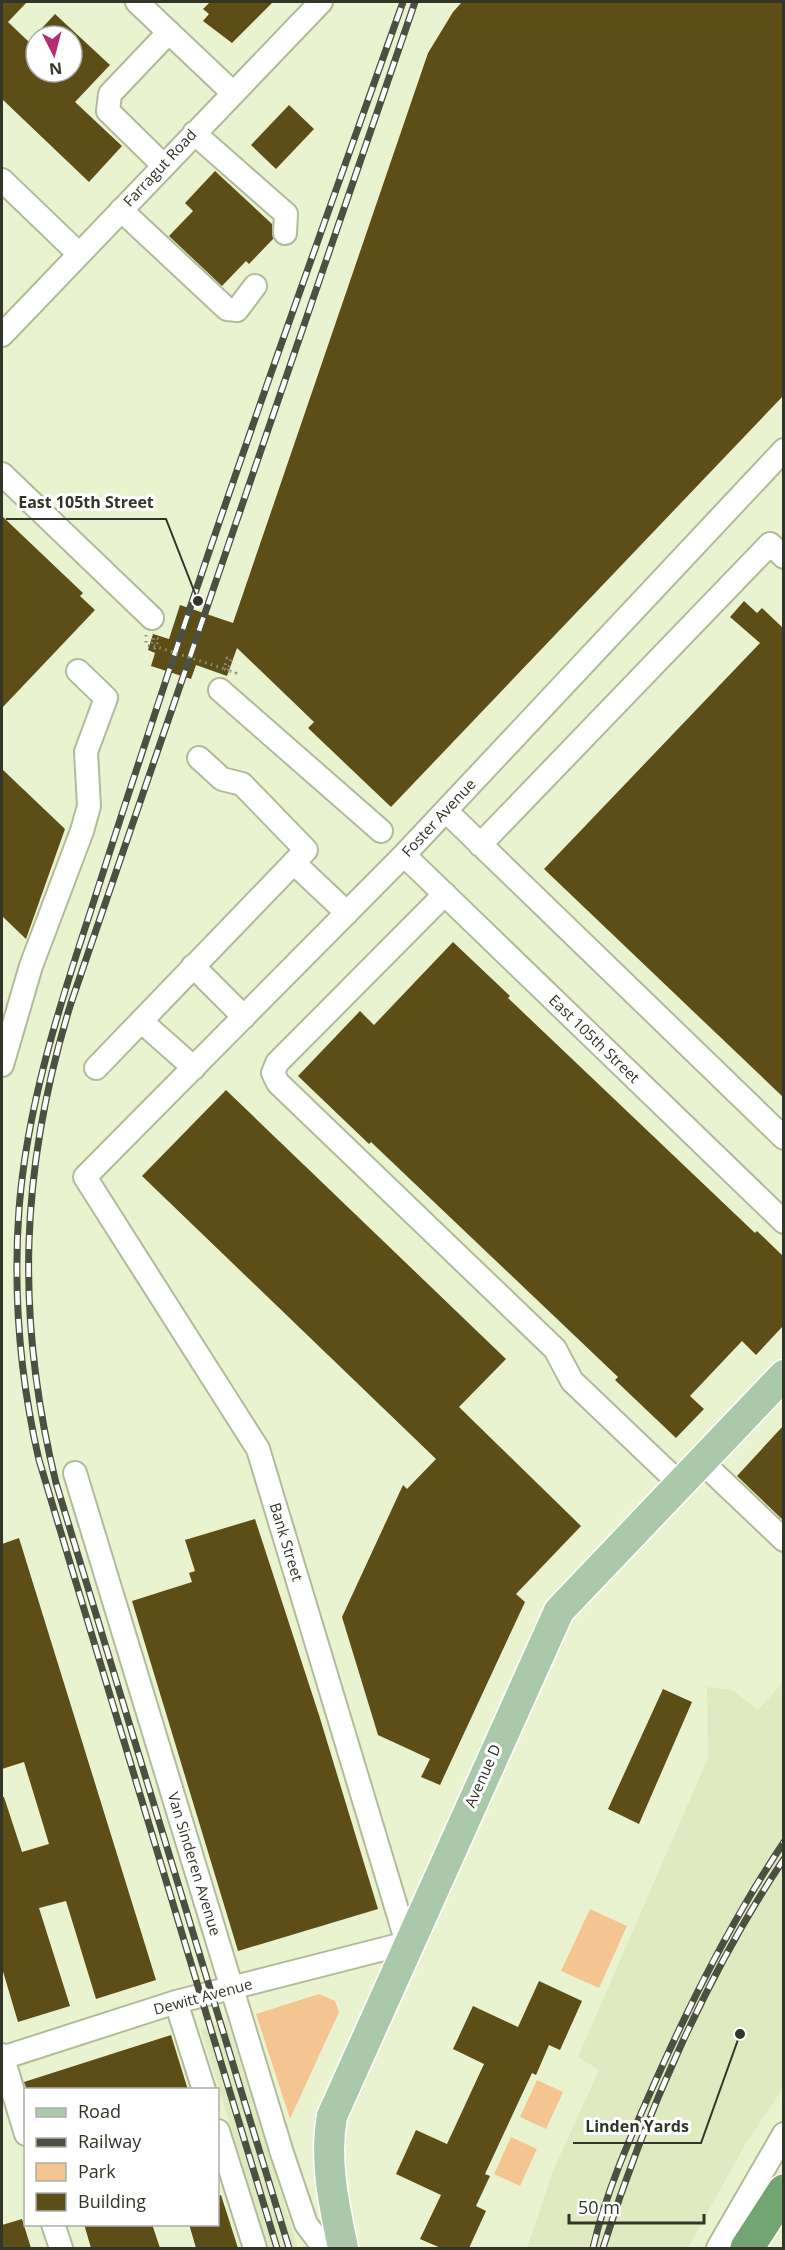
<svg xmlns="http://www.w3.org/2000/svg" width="785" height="2250" font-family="'Open Sans',sans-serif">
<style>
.built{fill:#dfeac0}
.green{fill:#f5c591}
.building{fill:#5d4e18;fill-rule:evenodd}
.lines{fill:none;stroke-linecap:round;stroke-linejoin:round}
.minor-casing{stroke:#b2bb99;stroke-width:26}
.major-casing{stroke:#fff;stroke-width:33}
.highway-casing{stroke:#fff;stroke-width:36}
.path{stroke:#8d937c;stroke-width:3;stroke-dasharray:1.5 4.5;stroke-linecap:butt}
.minor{stroke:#fff;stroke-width:22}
.major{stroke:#aac9aa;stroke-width:30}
.highway{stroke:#72a572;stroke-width:33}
.rail-casing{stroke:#4c5040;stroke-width:7}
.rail{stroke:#fff;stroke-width:4.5;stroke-dasharray:14;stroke-linecap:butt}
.path-bridge{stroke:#8d937c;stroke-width:3;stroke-dasharray:1.5 4.5;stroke-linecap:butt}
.labels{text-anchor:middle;stroke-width:6;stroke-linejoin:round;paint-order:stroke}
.street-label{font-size:15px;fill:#323528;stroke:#fff}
.leader{fill:none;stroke:#323528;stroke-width:2}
.callout-dot{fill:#323528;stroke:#fff;stroke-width:2}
.callout-label{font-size:16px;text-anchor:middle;font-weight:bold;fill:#323528;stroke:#fff;stroke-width:6;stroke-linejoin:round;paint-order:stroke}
</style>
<rect width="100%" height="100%" fill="#eaf3d0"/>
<path class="built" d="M783 1682V2088L745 2145 688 2248H527L553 2171 599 2070 578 2057 708 1758 707 1687 733 1690 758 1710Z
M227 2021 298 2248H268L201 2030Z"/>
<path class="green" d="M590 1909 627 1926 599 1988 561 1971Z
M319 1994 335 2001 339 2012 290 2119 256 2014Z
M537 2080 563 2092 546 2129 520 2117Z
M511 2137 537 2149 520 2186 494 2174Z"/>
<path class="building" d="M2 2H27L8 22 29 42 55 14 110 65 75 102 122 146 89 182 2 99ZM36 36H72V72H36Z
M210 2H273L232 43 203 21 209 14 203 9Z
M462 2H783V396L391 807 308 728 314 722 237 648 227 676 196 665 191 679 151 666 155 653 148 650 153 634 169 639 180 605 233 623 428 53 453 12Z
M289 105 314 129 276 169 251 145Z
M215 171 272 224 273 239 249 264 246 261 222 286 169 236 193 211 185 203Z
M2 516 83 593 80 596 95 610 2 708Z
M744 601 757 613 762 608 783 628V1097L544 869 760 643 730 617Z
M2 769 65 829 26 939 2 916Z
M453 942 510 996 508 998 755 1233 757 1231 783 1256V1326L756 1355 742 1341 690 1396 704 1409 676 1438 615 1380 618 1377 371 1142 369 1144 298 1076 360 1011 374 1025Z
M226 1090 506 1359 459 1407 581 1526 516 1594 525 1602 440 1785 421 1777 430 1759 378 1735 342 1617 403 1485 407 1489 436 1459 142 1176Z
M783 1426V1520L737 1476Z
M255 1519 319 1715 378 1909 238 1951 132 1601 192 1582 189 1573 195 1571 185 1540Z
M19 1538 156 1980 96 1999 66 1901 39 1908 70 2006 18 2022 2 1968V1797H4L22 1852 49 1844 24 1762 2 1769V1544Z
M663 1689 692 1702 639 1824 608 1809Z
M539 1981 582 2001 560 2050 549 2045 536 2075 532 2073 485 2174 490 2176 476 2206 486 2211 469 2248H441L420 2239 441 2195 396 2174 416 2130 447 2144 484 2064 453 2049 473 2006 518 2027Z
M171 2035 188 2090H27L24 2082Z
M221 2195 238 2248H196L189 2224H218V2196Z
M22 2219 31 2248H2V2225Z
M84 2224H152L160 2248H91Z"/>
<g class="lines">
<g class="minor-casing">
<path id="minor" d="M137 2 232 92
M194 133 286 214 285 233
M163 165 108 111 110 94 169 32
M2 180 79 254
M121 210 227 309 237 310 255 286
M2 335 321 2
M2 474 152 618
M220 690 381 831
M446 811 784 1138
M480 845 770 544 784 557
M404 855 784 1222
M294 863 347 913
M445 894 277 1063 273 1073 278 1083 555 1349 572 1381 680 1484
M193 966 244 1017
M141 1021 194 1068
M2 1065 31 966 82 831 89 806 86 752 106 698 78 671
M96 1068 306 850 242 784 222 779 199 758
M702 1462 784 1540
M75 1473 282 2153 306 2224 324 2248
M176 2002 204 2090
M2 2055 26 2134
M2 2058 176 2002 407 1943 258 1449 85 1177 404 855 784 450
M218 2131 255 2248
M53 2224 61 2248
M718 2248 784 2134"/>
</g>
<g class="major-casing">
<path id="major" d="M343 2248C334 2205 324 2161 332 2116L559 1611 784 1375"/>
</g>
<g class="highway-casing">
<path id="highway" d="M747 2248 784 2191"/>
</g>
<path class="path" d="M146 635V645L155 648 159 639 154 637 152 642
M229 667 231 659 227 658 224 669 236 673 233 675"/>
<use href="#minor" class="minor"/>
<use href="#major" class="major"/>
<use href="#highway" class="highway"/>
<g class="rail-casing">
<path id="rail" d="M277 2248 39 1460C20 1378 13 1293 19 1209 27 1107 58 1010 90 913 115 835 140 758 166 680 241 453 323 227 403 2
M289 2248 56 1483C15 1315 20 1168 71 1003L415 2
M593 2248C606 2191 631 2136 655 2082 692 1999 733 1918 784 1842
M603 2248C644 2118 707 1973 784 1859"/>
</g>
<use href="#rail" class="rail"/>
<path class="path-bridge" d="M152 642 151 645 228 670 229 667"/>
</g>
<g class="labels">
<g class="street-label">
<text transform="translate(160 168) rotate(-47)" y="5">Farragut Road</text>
<text transform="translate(439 818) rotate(-47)" y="5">Foster Avenue</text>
<text transform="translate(594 1039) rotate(44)" y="5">East 105th Street</text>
<text transform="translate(286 1542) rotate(73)" y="5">Bank Street</text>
<text transform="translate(483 1776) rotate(-66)" y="5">Avenue D</text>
<text transform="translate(194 1864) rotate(73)" y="5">Van Sinderen Avenue</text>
<text transform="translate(203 1997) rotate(-15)" y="5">Dewitt Avenue</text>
</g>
</g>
<path class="leader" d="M198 601L166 519H6M740 2034L701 2143H573"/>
<g class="callout-dot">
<circle cx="198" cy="601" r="6"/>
<circle cx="740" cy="2034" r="6"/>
</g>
<g class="callout-label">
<text x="86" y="508">East 105th Street</text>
<text x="637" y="2132">Linden Yards</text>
</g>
<rect width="785" height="2250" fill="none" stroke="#323528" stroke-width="6"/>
<rect x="24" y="2088" width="195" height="138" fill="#ffffff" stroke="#adaea9" stroke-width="1.5"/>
<rect x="36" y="2108" width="30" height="9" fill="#aac9aa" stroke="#adaea9" stroke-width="1.5"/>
<text x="78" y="2118" font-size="18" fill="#323528">Road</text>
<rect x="36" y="2138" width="30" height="9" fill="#4c5040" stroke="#adaea9" stroke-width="1.5"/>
<text x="78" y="2148" font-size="18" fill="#323528">Railway</text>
<rect x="36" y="2163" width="30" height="18" fill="#f5c591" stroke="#adaea9" stroke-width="1.5"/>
<text x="78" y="2178" font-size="18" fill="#323528">Park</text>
<rect x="36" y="2193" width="30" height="18" fill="#5d4e18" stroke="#adaea9" stroke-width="1.5"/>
<text x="78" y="2208" font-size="18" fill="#323528">Building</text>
<g transform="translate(54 54) rotate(174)"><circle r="28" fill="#ffffff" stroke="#adaea9" stroke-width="1.5"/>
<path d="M0-4.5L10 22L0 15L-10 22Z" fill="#b42e72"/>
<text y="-9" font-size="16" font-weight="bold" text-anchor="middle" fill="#323528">N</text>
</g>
<path d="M569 2214v9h135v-9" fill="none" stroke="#323528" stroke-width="3"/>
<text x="578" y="2214" font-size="18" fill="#323528" stroke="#ffffff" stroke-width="4.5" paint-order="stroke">50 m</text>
</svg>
